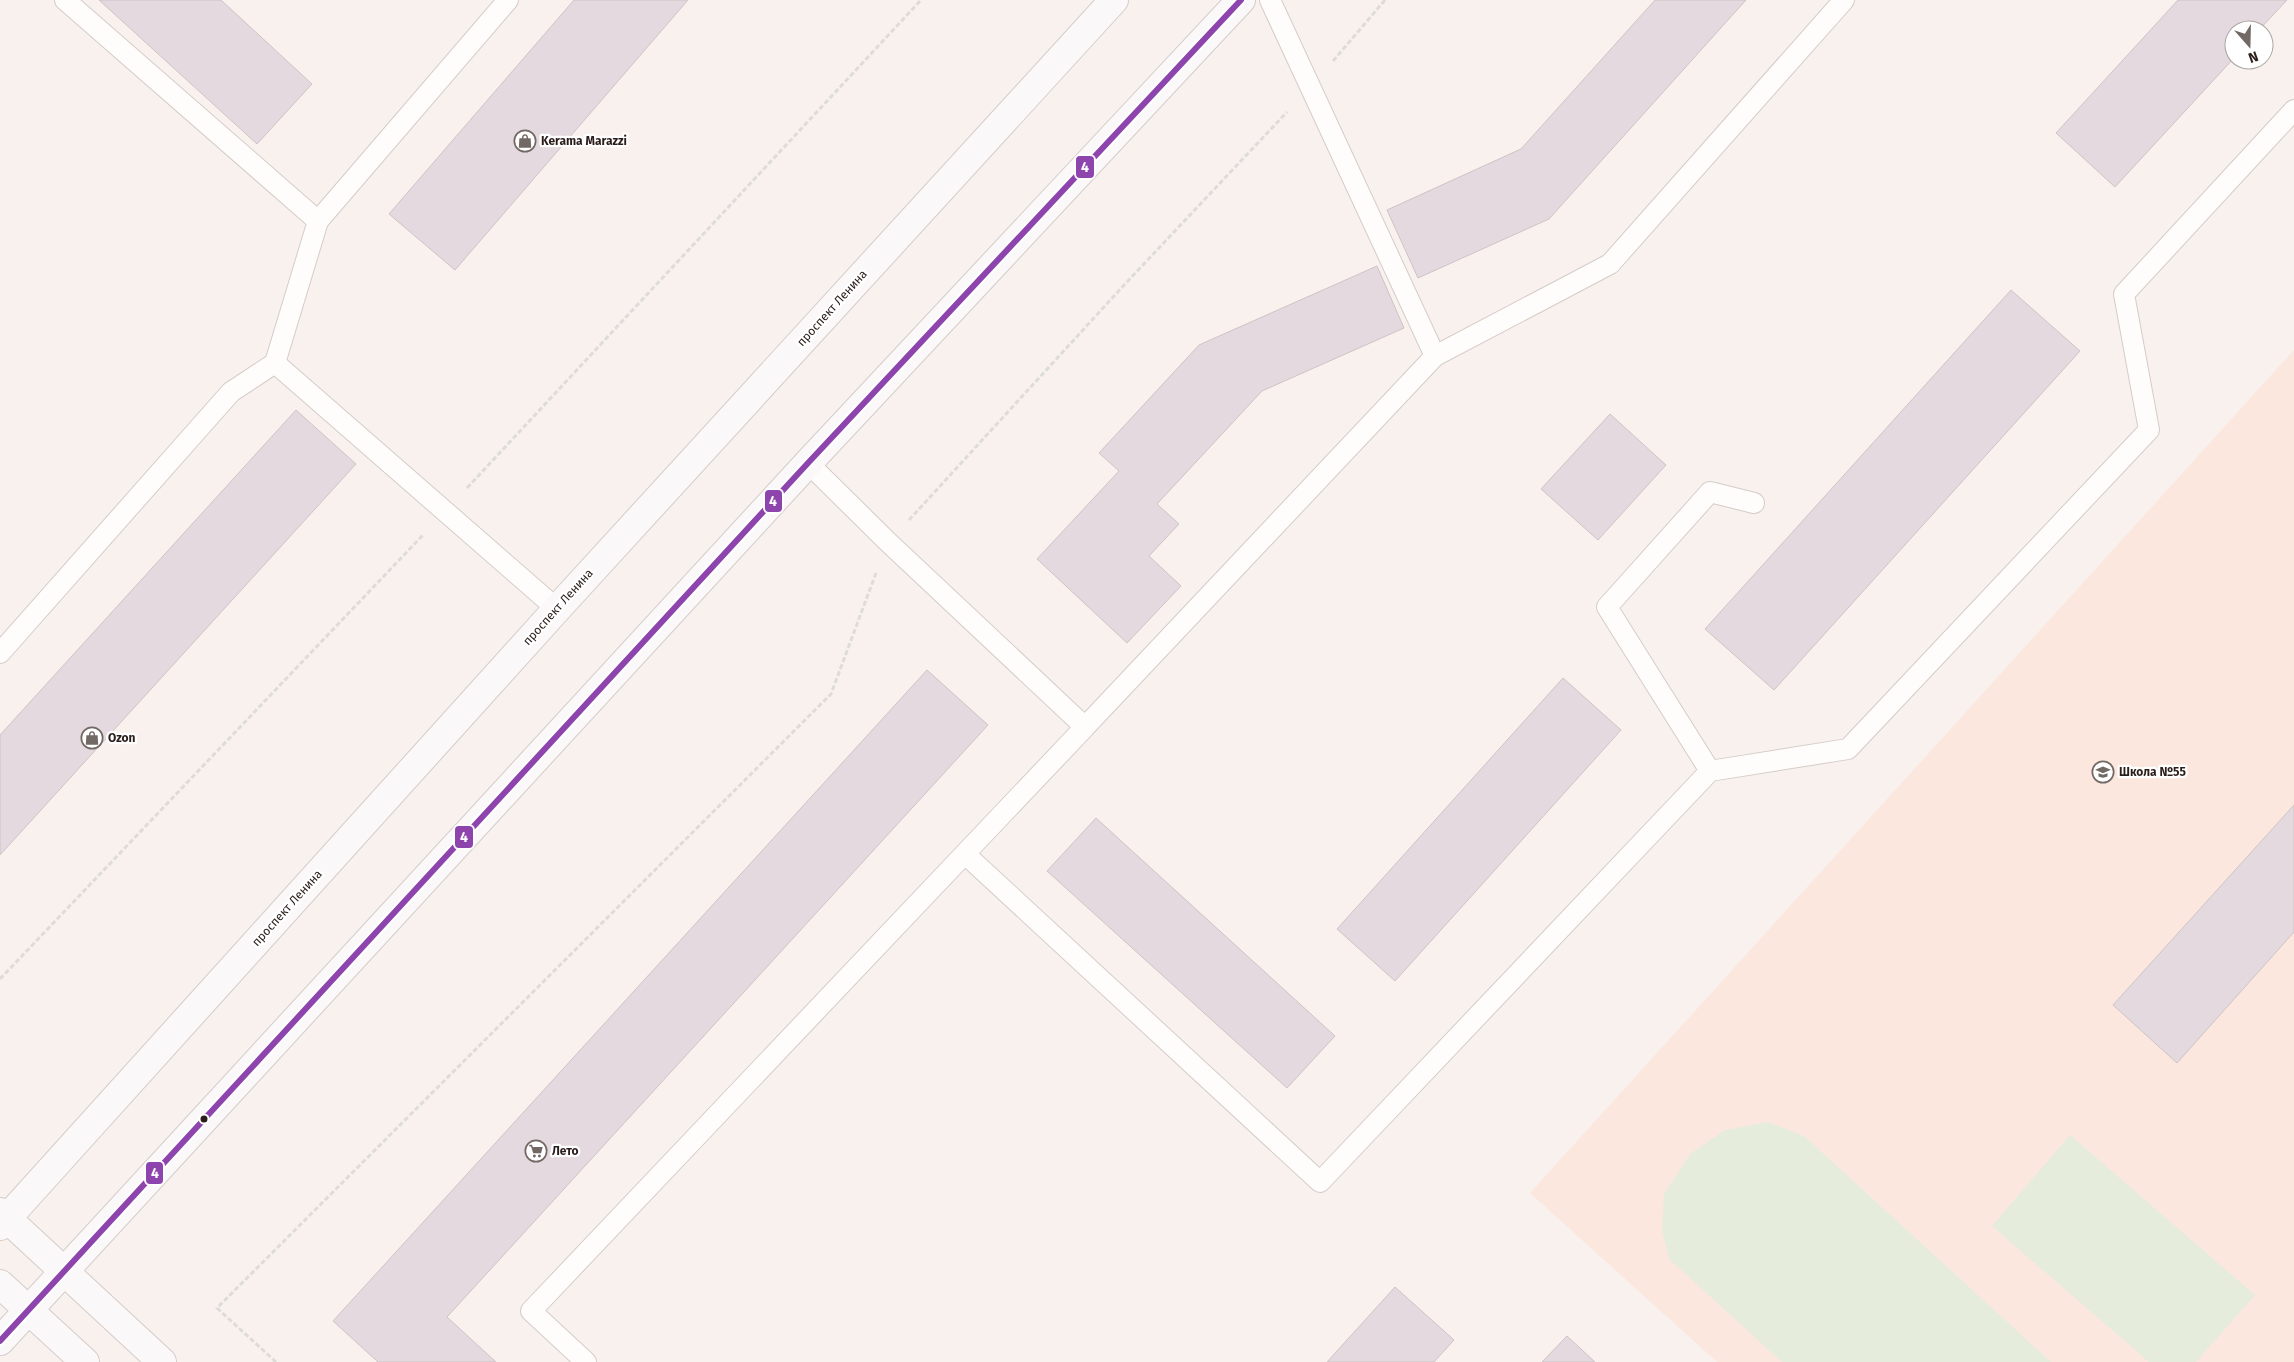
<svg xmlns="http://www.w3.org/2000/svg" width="2294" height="1362" font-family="'Fira Sans',sans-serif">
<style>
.built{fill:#fbe7de}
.green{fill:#e5ecdb}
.building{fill:#e4d9de;stroke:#ccc4c6}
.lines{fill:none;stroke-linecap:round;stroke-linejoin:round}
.lane-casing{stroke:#d5ccc8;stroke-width:22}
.secondary-casing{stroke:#d5ccc8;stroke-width:30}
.path{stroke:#dedcda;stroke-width:3;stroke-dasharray:5 2.5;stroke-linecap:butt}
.lane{stroke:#fefdfc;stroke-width:20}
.secondary{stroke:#fbf8fa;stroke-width:28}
.bus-1-casing{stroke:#fff;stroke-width:10}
.bus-1{stroke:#8e44ad;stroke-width:6}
.bus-dot{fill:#2a1e1a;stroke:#fff;stroke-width:2}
.labels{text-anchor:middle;stroke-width:4.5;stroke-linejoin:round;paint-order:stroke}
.poi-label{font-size:12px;font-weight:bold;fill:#2a1e1a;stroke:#fff;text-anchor:start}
.street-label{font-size:12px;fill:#2a1e1a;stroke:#fff}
.line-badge{stroke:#fff;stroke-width:2}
.badge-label{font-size:14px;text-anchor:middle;font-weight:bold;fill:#fff}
</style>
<rect width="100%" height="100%" fill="#f8f1ee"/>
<path class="built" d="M2294 350V1362H1717L1530 1193Z"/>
<path class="green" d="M1768 1122 1804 1136 2051 1362H1782L1669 1259 1662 1230 1664 1194 1690 1154 1725 1130Z
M2070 1135 2255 1295 2196 1362H2149L1992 1226Z"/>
<path class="building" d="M99 0H221L312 84 257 144Z
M574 0H688L455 270 389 214Z
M1655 0H1746L1549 219 1418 278 1387 210 1521 149Z
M2178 0H2287L2259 30H2234V58L2115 187 2056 133Z
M1377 266 1404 328 1262 391 1157 504 1179 524 1149 556 1181 586 1127 643 1037 559 1119 471 1099 453 1199 345Z
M2011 290 2080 351 1774 690 1705 629Z
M296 410 356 464 0 855V735Z
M1610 414 1666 465 1598 540 1541 489Z
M927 670 988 725 447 1317 496 1362H378L333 1321Z
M1563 678 1621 730 1395 981 1337 929Z
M2294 805V932L2177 1063 2113 1005Z
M1096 818 1335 1036 1287 1088 1047 871Z
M1395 1287 1454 1340 1434 1362H1327Z
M1567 1336 1595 1362H1542Z"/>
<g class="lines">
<g class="lane-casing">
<path id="lane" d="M65 0 318 221
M1270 0 1435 356
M275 363 318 221 508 0
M0 653 231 392 275 363 557 609
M1085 727 1435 356 1610 264 1844 0
M1710 771 1607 607 1710 492 1754 503
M965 854 1320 1182 1710 771 1848 749 2149 430 2124 294 2294 110
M586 1362 531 1311 1085 727 888 542 808 463"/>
</g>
<g class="secondary-casing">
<path id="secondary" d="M0 1212 162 1362
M0 1226 557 609 1114 0
M0 1284 85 1362
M0 1341 808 463 1241 0"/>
</g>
<path class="path" d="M1333 61 1385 0
M467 488 921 0
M909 520 1125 284 1287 112
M0 979 423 535
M276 1362 217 1308 831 694 876 573"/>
<use href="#lane" class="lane"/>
<use href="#secondary" class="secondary"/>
<g class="bus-1-casing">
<path id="bus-1" d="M0 1341 808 463 1241 0"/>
</g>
<use href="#bus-1" class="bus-1"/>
</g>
<defs>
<g id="shop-ring" transform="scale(1.125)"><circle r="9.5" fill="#fff" stroke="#726864" stroke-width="1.5"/><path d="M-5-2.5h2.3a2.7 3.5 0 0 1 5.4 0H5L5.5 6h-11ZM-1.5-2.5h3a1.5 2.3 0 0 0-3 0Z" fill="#726864"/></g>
<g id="school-ring" transform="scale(1.125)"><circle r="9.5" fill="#fff" stroke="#726864" stroke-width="1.5"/><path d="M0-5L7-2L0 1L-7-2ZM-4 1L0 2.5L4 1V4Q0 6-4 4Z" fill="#726864"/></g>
<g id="supermarket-ring" transform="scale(1.125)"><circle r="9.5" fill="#fff" stroke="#726864" stroke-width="1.5"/><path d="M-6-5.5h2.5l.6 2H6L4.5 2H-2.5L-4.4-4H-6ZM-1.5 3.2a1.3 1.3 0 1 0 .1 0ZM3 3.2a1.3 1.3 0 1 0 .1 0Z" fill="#726864"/></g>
</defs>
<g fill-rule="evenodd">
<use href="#shop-ring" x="525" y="141"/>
<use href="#shop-ring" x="92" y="738"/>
<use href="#school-ring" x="2103" y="772"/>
<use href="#supermarket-ring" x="536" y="1151"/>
</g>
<circle class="bus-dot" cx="204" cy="1119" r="4.5"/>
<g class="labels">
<g class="poi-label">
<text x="541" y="145">Kerama Marazzi</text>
<text x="108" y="742">Ozon</text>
<text x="2119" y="776">Школа №55</text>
<text x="552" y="1155">Лето</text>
</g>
<g class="street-label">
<text transform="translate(832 308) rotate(-48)" y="4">проспект Ленина</text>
<text transform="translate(558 607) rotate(-48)" y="4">проспект Ленина</text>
<text transform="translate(287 908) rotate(-48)" y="4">проспект Ленина</text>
</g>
</g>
<g class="line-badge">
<rect x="1075" y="155" width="20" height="24" rx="5" fill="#8e44ad"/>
<rect x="764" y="489" width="19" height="24" rx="5" fill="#8e44ad"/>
<rect x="454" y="825" width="20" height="24" rx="5" fill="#8e44ad"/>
<rect x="145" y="1161" width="19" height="24" rx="5" fill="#8e44ad"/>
</g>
<g class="badge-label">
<text x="1085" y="172">4</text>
<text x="773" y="506">4</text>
<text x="464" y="842">4</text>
<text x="155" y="1178">4</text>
</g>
<g transform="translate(2249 45) rotate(160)"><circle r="24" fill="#ffffff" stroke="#aaa5a3"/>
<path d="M0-4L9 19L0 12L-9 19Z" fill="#726864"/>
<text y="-8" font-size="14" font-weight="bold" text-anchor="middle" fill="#2a1e1a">N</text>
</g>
</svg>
